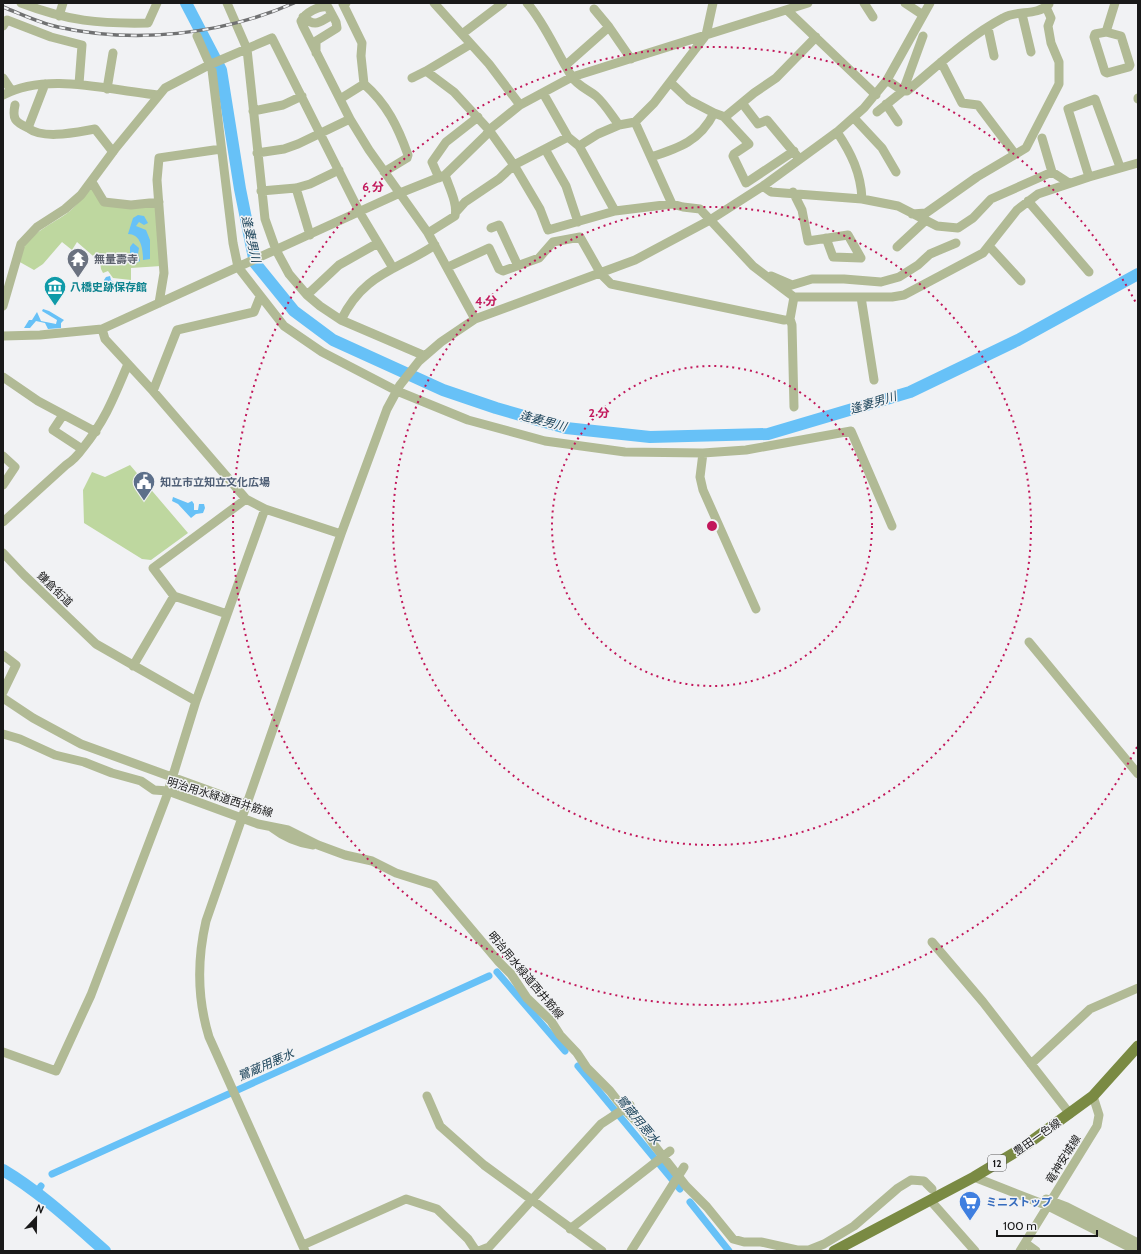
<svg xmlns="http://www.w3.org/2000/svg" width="1141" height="1254" font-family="Cabin,'Noto Sans JP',sans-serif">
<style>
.green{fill:#bed79f}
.water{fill:#67c1f7}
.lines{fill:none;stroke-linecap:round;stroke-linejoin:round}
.canal{stroke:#67c1f7;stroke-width:7}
.river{stroke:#67c1f7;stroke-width:12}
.minor{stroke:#b1ba95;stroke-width:9}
.major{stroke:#7a8a43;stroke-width:11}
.rail-casing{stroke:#707172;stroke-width:3.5}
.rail{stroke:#f1f2f4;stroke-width:2;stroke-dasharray:6;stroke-linecap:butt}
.ring{fill:none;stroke:#c2185b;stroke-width:2;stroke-dasharray:2 4}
.labels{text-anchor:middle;stroke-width:3;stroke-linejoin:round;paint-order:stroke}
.shield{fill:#f1f2f4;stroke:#5a5a5b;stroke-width:1}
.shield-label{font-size:10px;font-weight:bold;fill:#191919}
.worship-label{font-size:11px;font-weight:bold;fill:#5b616d;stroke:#f1f2f4;text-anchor:start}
.culture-label{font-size:11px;font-weight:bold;fill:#0d838f;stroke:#f1f2f4;text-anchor:start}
.service-label{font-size:11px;font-weight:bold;fill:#4e5e75;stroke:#f1f2f4;text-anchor:start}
.street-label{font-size:11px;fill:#191919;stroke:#f1f2f4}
.shop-label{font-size:11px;font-weight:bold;fill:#366cbe;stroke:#f1f2f4;text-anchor:start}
.water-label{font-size:12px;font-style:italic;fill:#21485e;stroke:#f1f2f4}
.centre{fill:#c2185b;stroke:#f1f2f4;stroke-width:2}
.ring-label{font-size:12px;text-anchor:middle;font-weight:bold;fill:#c2185b;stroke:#f1f2f4;stroke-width:3;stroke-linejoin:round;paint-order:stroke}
</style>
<rect width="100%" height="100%" fill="#f1f2f4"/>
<path class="green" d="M93 187 102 203 157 207 161 266 131 268V280L113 278 108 271 103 273 101 269 100 262 77 242 72 250 62 242 43 264 34 270 18 261C24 236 47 227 66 214 76 207 84 196 93 187Z
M130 465 188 533 151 560 142 559 84 523 83 490 92 472 105 477Z"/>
<path class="water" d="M138 215 144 216 148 223 144 225 139 222 136 226 146 230 150 240V259L143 260C143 249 141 234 128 234L133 218Z
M133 243 139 248 138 254 140 261 134 264 130 262V247Z
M110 276 111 280 116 284V287L110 292 105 287 104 280 106 277Z
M43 309 49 311 64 320 61 323V328L48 329 45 323 36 321 30 328H24L29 320H32L37 312 41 321 56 324 57 320 42 311Z
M173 497 188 503 192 501 194 504V510H198L199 504H204L205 508 203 513 196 514 191 518 178 504 172 501Z"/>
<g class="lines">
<path class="canal" d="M497 972 565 1051
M578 1066 680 1189
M52 1174 489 976
M36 1193 41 1186
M690 1202 729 1251"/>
<path class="river" d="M186 3 221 70 240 189 255 263 294 311 333 340 443 390 496 408 566 428 650 437 768 434 910 392 1018 340 1138 274
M3 1170C40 1192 72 1222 105 1251"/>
<path class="minor" d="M21 3C68 21 99 24 148 23L157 3
M227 3 247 49 265 219 276 250 289 274 307 295 320 306 341 320 425 356
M346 3 343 4 362 43 361 56 364 84C387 104 398 127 408 155L407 158 384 172
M434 3 489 64 520 105
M527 3C546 25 556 52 572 77 578 86 587 89 596 96 605 104 612 116 619 125
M864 3 873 17
M905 3 923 15
M594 9 609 27 631 59
M788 11 876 95
M1022 14 1031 52
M59 16 63 3
M303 17C316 28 319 22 332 15
M3 26 7 20 51 37 82 45 79 84
M988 28 994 56
M1106 32 1121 36 1130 65 1129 67 1107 73 1105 72 1094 37 1095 34Z
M1106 32 1115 3
M462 34 503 3
M197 36 212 70 233 243 238 267 284 326 322 352 397 391 468 420 545 441 625 452 703 453 746 450 851 431 892 526
M316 53V41L337 28 336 22 328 7C319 5 305 13 301 21L303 26 350 119 369 150 428 233 475 319
M941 62 962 103 978 105 1015 154
M566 65 609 27
M426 71 471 44
M3 78 11 90
M412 78 426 71 454 92 489 130 514 165 540 209 548 230 615 211 672 204 683 207 700 209 753 266 794 297H892L904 295 983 253 1017 210 1038 194 1089 177 1138 163
M887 80 903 91 923 36
M671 83 689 100 714 113
M107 89 113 53
M543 93 568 137 579 146 615 211
M3 95C48 71 111 91 159 95
M1138 98V99
M340 99 364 84
M742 103 758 124 767 120 797 156
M886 104 898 122
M15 105C12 119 15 122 28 128L45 84
M253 111 283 105 302 96
M877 112 903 91H907C936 67 969 36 1003 18 1018 9 1036 17 1049 4
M724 117 749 144 734 154 733 156 746 183 794 151
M854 118 882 148 896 172
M635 122 672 204
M28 128C44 140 77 132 95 129L113 152
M837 132C851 153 861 173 862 199
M1042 138 1052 172 1069 183
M579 146 598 134 619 125 635 122 654 103 706 35 713 3
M545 149 566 186 578 222
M257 153 284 149 298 144 350 119
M651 157C679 148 700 141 714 113L725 117 754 93 776 78 816 37
M1089 177 1068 109 1095 99 1120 167
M439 178 432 162 446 142 478 117
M92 182 104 202 131 205 159 202
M763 186 771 192 862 199 898 206 937 226 958 228 973 218 991 199 1052 172
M296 188 310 235
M261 191 296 188 310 184 339 170
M793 192 802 210 808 241 848 235 861 258 833 257 826 238
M1028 201 1089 272
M456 212 465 202 499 179 514 165 568 137
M912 214 926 213 977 177 1026 148 1059 84V62L1051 43 1048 26 1051 18 1046 7
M491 228 499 225 518 266
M428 233 455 216C458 204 449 187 445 175
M989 246 1021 281
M897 247 925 221
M448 267 489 248 499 269 503 271 539 258 553 242 580 237 601 274 611 284 784 320 790 319 794 297
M771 276 792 285 812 279H844L881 282 899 277 918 265 930 254 956 243
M307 295 339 265 378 243
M861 297 874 380
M159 303 164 273 157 180 159 158 221 149
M3 306 21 244 37 227 65 209 81 195 115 149 165 88 209 65 272 38 360 213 393 268
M790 319 792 325 794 407
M341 320C364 273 396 271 435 245
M102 329 105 339 153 391 246 499 265 509 341 534
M3 336 40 335 102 329 400 193 445 175 486 135 489 130 520 105 572 77 808 3
M3 377 38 401 96 432
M153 391 177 330 254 312 260 297
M63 415 53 430 82 449
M703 453 700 477 703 490 756 609
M3 456 15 467 3 485
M3 522 66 465C74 460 78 455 83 448 106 419 114 397 128 364
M3 553 24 575 96 644 196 701
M227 614 174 596 153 568 246 499
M1029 642 1138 774
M3 655 16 665 3 692
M133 666 174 596
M3 698 33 718 81 744 246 804
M3 734 20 739 55 755 84 762 112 773 141 781 154 790 168 791 258 824 288 830 318 845 345 855 372 861 396 873 434 885 499 962 511 974 527 998 551 1021 560 1035 577 1053 587 1068 610 1091 624 1109 641 1126 654 1145 686 1186 707 1207 733 1239 744 1242H761L797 1250H809L824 1244 854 1226 898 1188 911 1180 924 1181 932 1189
M271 827C284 837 296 843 313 845
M932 942 983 1002 1070 1114
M3 1052 56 1071 91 995 166 798 196 701 265 509
M1031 1064 1090 1009 1138 988
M427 1096 440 1126 484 1165 602 1251
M974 1177 1048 1206 1137 1251
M1046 1199 1067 1207 1138 1243
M930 1200 975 1251
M570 1229 670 1151
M1025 1243 1036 1251
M303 1245 406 1199 437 1209 468 1239 476 1251
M305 1251 209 1037C197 998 197 960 206 921L341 534 387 409 400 385 419 361 441 342 475 319 635 260 710 220 763 186 837 132 864 108 887 80 930 3
M479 1251 489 1247 601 1124 630 1105
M631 1251 684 1167
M1020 1251 1097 1126 1099 1115 1093 1096"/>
<path class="major" d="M834 1251 974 1177 1019 1150 1093 1096 1138 1046"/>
<g class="rail-casing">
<path id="rail" d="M3 7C21 14 39 23 58 27 135 44 221 35 294 3"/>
</g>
<use href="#rail" class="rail"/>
</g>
<g class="ring">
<circle cx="712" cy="526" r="160"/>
<circle cx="712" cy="526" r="319"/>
<path d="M1137 747A479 479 0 1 1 1137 305"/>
</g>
<defs>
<g id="temple-pin" transform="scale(1.15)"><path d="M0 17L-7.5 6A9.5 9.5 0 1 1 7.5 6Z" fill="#6b7280" stroke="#f1f2f4"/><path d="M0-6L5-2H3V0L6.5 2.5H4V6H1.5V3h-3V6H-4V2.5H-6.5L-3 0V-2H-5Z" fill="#fff"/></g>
<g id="museum-pin" transform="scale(1.15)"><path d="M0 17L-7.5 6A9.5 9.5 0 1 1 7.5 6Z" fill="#0f9aa8" stroke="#f1f2f4"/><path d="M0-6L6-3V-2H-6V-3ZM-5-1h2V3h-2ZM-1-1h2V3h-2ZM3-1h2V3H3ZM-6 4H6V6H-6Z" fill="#fff"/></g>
<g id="civic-pin" transform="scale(1.15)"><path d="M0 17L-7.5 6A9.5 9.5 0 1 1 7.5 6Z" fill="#5c6f8a" stroke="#f1f2f4"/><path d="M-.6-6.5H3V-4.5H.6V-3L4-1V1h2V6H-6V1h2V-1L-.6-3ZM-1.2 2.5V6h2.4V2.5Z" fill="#fff"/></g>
<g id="supermarket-pin" transform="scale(1.15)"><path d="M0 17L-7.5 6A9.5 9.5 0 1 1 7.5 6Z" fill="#3f7fe0" stroke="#f1f2f4"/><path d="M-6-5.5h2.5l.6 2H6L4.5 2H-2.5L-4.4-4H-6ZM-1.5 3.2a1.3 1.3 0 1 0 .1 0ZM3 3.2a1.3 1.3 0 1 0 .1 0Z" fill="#fff"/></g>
</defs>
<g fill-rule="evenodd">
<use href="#temple-pin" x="78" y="259"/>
<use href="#museum-pin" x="55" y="287"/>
<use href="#civic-pin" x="144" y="482"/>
<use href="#supermarket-pin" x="970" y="1202"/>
</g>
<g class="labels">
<rect class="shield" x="988" y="1155" width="18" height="16" rx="3"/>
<g class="shield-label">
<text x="997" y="1167">12</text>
</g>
<g class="worship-label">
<text x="94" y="263">無量壽寺</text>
</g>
<g class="culture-label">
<text x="70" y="291">八橋史跡保存館</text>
</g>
<g class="service-label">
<text x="160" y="486">知立市立知立文化広場</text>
</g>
<g class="street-label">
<text transform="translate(55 589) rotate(44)" y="4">鎌倉街道</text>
<text transform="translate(220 797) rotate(17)" y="4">明治用水緑道西井筋線</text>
<text transform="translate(526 975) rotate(50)" y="4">明治用水緑道西井筋線</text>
<text transform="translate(1037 1137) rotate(-35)" y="4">豊田一色線</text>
<text transform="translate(1063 1159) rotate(-58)" y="4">竜神安城線</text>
</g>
<g class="shop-label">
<text x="986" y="1206">ミニストップ</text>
</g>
<g class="water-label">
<text transform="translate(251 239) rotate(77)" y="4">逢妻男川</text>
<text transform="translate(873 403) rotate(-17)" y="4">逢妻男川</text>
<text transform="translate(543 421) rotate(15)" y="4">逢妻男川</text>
<text transform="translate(266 1065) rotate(-24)" y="4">鷺蔵用悪水</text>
<text transform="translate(638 1120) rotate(50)" y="4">鷺蔵用悪水</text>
</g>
</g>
<circle cx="712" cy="526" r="6" class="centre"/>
<g class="ring-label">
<text x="373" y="191">6 分</text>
<text x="486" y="305">4 分</text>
<text x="599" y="417">2 分</text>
</g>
<rect width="1141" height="1254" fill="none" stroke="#191919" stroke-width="8"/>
<g transform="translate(36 1218) rotate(22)" stroke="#f1f2f4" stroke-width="3" paint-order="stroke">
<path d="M0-3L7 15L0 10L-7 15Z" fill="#191919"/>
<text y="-6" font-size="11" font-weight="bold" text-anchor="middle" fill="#191919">N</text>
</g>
<path d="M997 1230v6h100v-6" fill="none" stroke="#191919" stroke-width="2"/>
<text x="1003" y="1230" font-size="12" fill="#191919" stroke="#f1f2f4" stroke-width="3" paint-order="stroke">100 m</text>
</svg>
